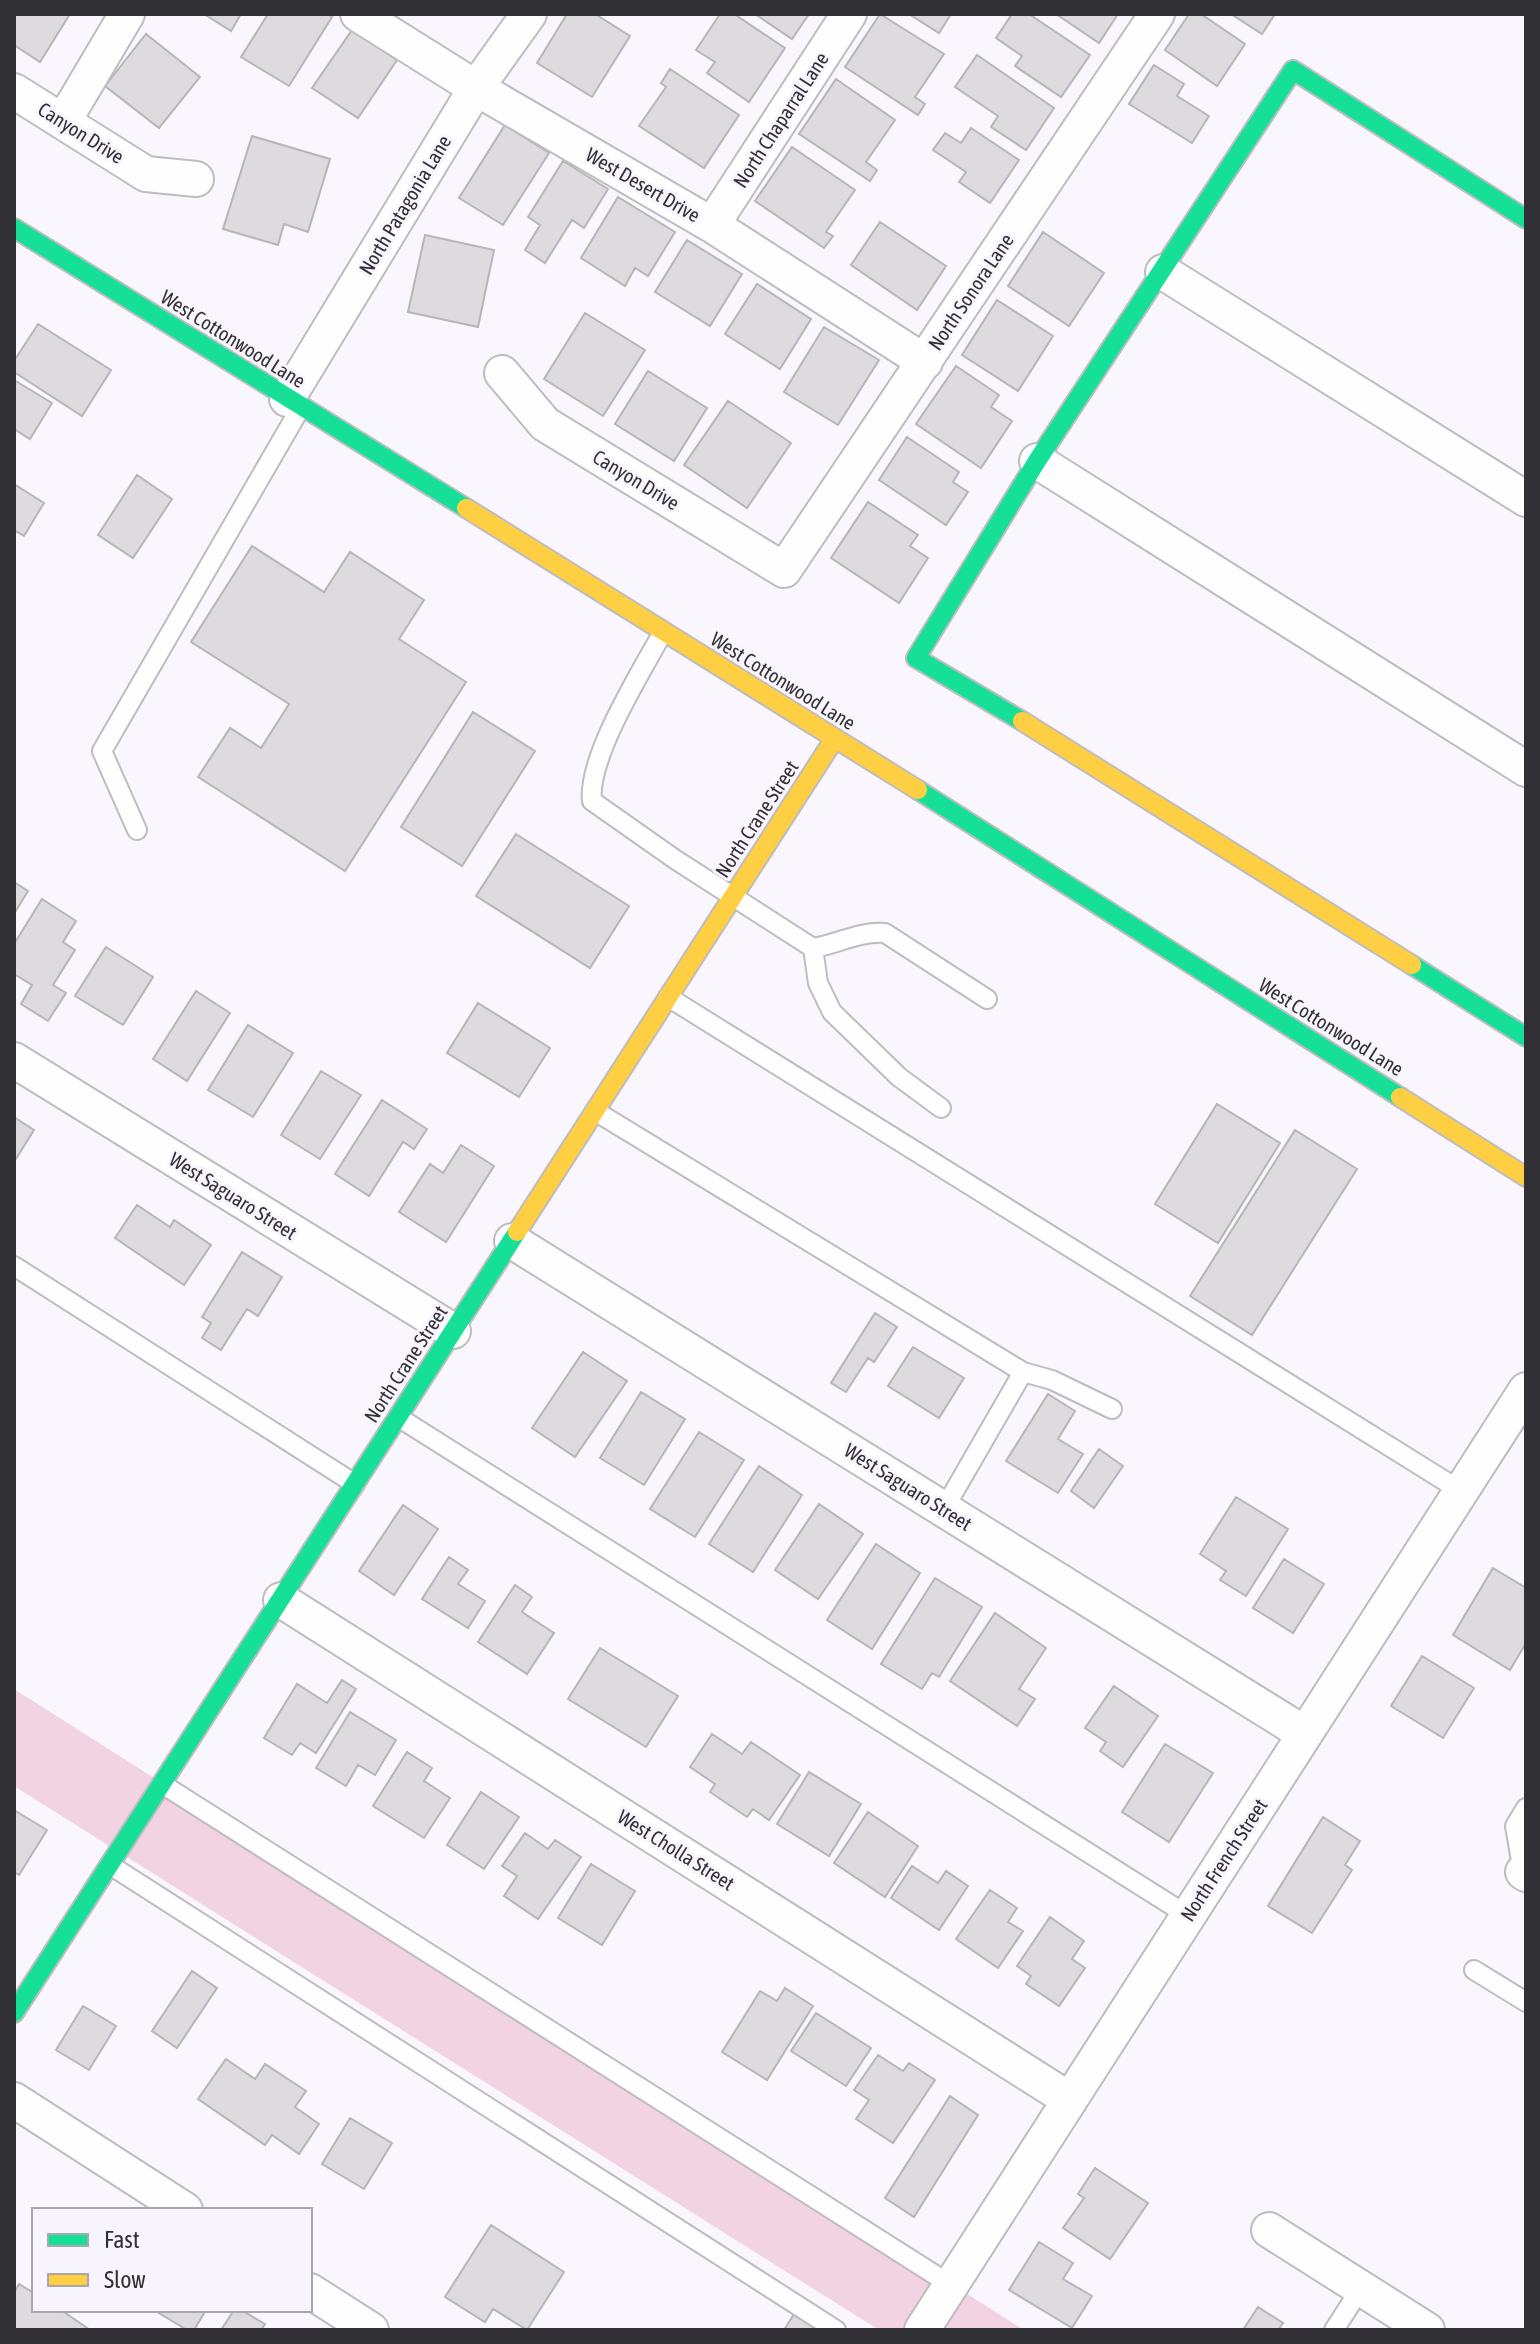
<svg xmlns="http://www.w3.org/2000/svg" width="1540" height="2344" font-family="'Asap Condensed',sans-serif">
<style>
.grass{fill:#f1d3e2}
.building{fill:#dedbdf;stroke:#b7b5b9;stroke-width:2}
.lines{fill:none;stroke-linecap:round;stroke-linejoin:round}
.lane-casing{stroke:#bebcc1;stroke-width:22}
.street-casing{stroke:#bebcc1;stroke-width:38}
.fast-casing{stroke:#bebcc1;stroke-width:22}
.slow-casing{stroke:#bebcc1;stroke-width:22}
.lane{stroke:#fefeff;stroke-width:18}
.street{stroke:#fefeff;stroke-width:34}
.fast{stroke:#16e098;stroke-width:18}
.slow{stroke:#ffcf43;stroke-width:18}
.labels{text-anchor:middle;stroke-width:6;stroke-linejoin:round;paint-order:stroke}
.street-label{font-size:20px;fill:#313034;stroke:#f8f5ff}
</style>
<rect width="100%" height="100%" fill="#f9f7fd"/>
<path class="grass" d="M14 1689 1024 2330H879L14 1786Z"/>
<path class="building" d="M14 14H70L40 62 14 45Z
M204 14H241L231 31Z
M268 14H328L332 17 289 86 241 57Z
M567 14H595L630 36 592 97 537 63Z
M720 14H734L785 48 749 102 707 73 715 62 696 50Z
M755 14H809L792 39Z
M880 14 944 54 915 97 925 104 918 115 845 67Z
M909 14H951L939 33Z
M1012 14H1029L1090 55 1061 97 1015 66 1022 56 996 38Z
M1056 14H1118L1099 43Z
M1189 14H1201L1245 44 1217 86 1165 50Z
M1231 14H1275L1262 34Z
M352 30 397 60 358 118 312 88Z
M146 34 200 77 159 128 105 86Z
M977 55 1054 108 1026 150 991 127 998 116 955 87Z
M1154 65 1184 84 1177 96 1209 116 1192 143 1129 104Z
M670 69 739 115 704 168 639 126 666 87 661 83Z
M836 79 895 120 866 162 877 170 870 181 799 134Z
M505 125 549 153 503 225 459 198Z
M971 128 1019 160 990 203 959 182 966 172 933 150 945 133 961 143Z
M252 136 330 159 308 232 284 224 278 245 223 229Z
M792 147 855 190 826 232 833 236 824 248 755 201Z
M563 161 608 189 584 228 572 220 545 263 525 250 540 225 528 217Z
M618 197 675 232 648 276 635 268 625 286 581 258Z
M880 222 946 266 917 310 851 265Z
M1043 232 1104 273 1069 326 1008 286Z
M425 235 494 250 478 327 408 312Z
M687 240 742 274 710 326 655 292Z
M757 284 811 319 780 369 725 334Z
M997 300 1053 336 1018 391 962 355Z
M585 313 645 350 603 416 544 379Z
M38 324 111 370 82 416 14 372V361Z
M824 327 879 360 838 425 784 392Z
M956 366 999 395 991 407 1012 421 981 468 916 424Z
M648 371 707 408 674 461 615 424Z
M14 380 52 403 30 439 14 429Z
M728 401 791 443 747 508 684 465Z
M907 437 959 472 953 482 968 492 946 525 879 480Z
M137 475 172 499 133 558 98 535Z
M14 484 44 503 24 536 14 530Z
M868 502 918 535 910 546 928 558 899 603 831 558Z
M252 546 324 592 350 552 424 600 399 639 466 682 345 871 198 777 230 728 261 748 289 704 191 642Z
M473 712 535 751 462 866 401 827Z
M516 834 629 906 590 968 476 896Z
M14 882 28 891 14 914Z
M42 899 76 921 63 942 75 950 53 985 66 993 48 1021 21 1004 32 985 14 974V944Z
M106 947 153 977 123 1025 75 996Z
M196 991 230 1013 187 1081 153 1059Z
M478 1003 550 1048 519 1097 447 1053Z
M248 1025 293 1053 253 1117 208 1090Z
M321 1071 361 1095 320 1159 281 1135Z
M382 1100 427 1129 414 1149 403 1142 369 1196 335 1174Z
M1217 1104 1280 1143 1218 1243 1155 1204Z
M14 1117 34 1130 14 1162Z
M1295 1130 1357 1169 1252 1335 1190 1296Z
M461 1145 494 1166 446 1242 399 1212 430 1164 443 1173Z
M137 1205 170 1227 174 1220 211 1245 184 1285 115 1238Z
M242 1252 282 1277 258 1316 247 1309 221 1350 202 1338 211 1323 202 1317Z
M875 1313 897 1327 874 1362 868 1358 846 1392 831 1383Z
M913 1347 964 1378 939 1418 888 1386Z
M583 1352 627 1381 575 1457 532 1428Z
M641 1392 685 1419 644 1485 600 1458Z
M1048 1394 1075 1411 1058 1439 1083 1454 1058 1493 1006 1461Z
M699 1432 744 1460 695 1537 650 1509Z
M1099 1449 1123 1466 1094 1508 1071 1491Z
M759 1466 802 1495 753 1572 709 1544Z
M1236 1497 1288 1529 1246 1596 1220 1580 1226 1571 1200 1554Z
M819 1504 863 1534 818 1599 775 1570Z
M403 1505 438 1529 394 1595 359 1571Z
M876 1544 920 1573 872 1649 827 1620Z
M449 1557 468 1570 458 1584 485 1601 468 1628 422 1599Z
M1284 1559 1324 1584 1293 1633 1253 1608Z
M1493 1568 1526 1588V1643L1510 1670 1453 1635Z
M935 1578 982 1607 939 1677 932 1673 922 1689 881 1664Z
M515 1585 532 1597 522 1612 554 1633 527 1674 478 1642Z
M995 1613 1046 1648 1019 1689 1035 1699 1017 1726 950 1681Z
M600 1648 678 1696 646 1747 568 1699Z
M1422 1656 1474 1688 1443 1738 1391 1706Z
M342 1680 356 1689 316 1753 300 1743 292 1755 264 1738 297 1684 327 1703Z
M1114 1686 1158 1716 1123 1767 1100 1751 1106 1742 1085 1728Z
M350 1712 396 1740 375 1775 358 1765 346 1786 316 1768Z
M712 1734 742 1754 751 1742 800 1775 769 1820 753 1809 747 1817 710 1792 715 1784 690 1767Z
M1165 1744 1213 1773 1169 1842 1122 1812Z
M407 1752 432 1768 424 1781 450 1798 424 1838 373 1806Z
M809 1772 861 1804 829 1856 777 1824Z
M481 1792 519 1817 484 1869 447 1845Z
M14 1810 47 1830 19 1875 14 1872Z
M868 1812 918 1846 885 1897 834 1863Z
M1323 1817 1360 1841 1345 1865 1352 1870 1312 1933 1268 1906Z
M525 1833 548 1849 555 1840 581 1857 538 1919 504 1896 517 1876 502 1866Z
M591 1864 635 1891 602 1945 558 1918Z
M912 1866 938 1883 946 1871 968 1886 939 1930 891 1898Z
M990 1890 1017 1908 1008 1922 1023 1931 998 1968 956 1939Z
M1050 1917 1084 1941 1072 1959 1085 1968 1059 2006 1026 1984 1031 1976 1017 1966Z
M192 1971 217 1988 177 2048 152 2031Z
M785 1988 813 2006 767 2080 722 2052 760 1991 777 2001Z
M83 2006 116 2026 89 2070 56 2050Z
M816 2013 871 2048 846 2086 791 2051Z
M878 2055 903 2071 909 2063 935 2080 893 2143 856 2119 869 2100 854 2090Z
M226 2059 255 2079 265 2064 306 2091 295 2107 319 2124 299 2154 272 2135 265 2145 198 2099Z
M950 2096 978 2115 914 2217 885 2198Z
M350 2118 392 2143 364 2189 322 2164Z
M1095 2168 1148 2203 1110 2259 1063 2228 1084 2198 1078 2194Z
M491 2225 564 2272 527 2330 493 2309 485 2322 445 2297Z
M1039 2242 1073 2263 1063 2279 1092 2296 1072 2328 1009 2290Z
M19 2284 34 2293V2310H61L90 2330H14V2293Z
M1258 2307 1283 2323 1278 2330H1243Z
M154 2310H206L194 2330H187Z
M234 2310H241L265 2324 261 2330H221Z
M796 2311 826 2330H784Z"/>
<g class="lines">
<g class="lane-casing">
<path id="lane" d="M663 632C641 672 587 758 592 801L676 860 813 948C838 944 859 931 885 933L987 999
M137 830 102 751 301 407
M813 948 818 983 832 1012 899 1077 941 1108
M668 997 1461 1491
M595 1111 1023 1372 1052 1380 1112 1409
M14 1266 355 1484
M398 1417 1187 1915
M944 1509 1023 1372
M162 1784 951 2285
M110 1865 836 2330
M1523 1872 1515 1826 1526 1808
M1474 1970 1526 2002
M1334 2330 1361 2288"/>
</g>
<g class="street-casing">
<path id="street" d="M358 14 476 88 712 225 925 362
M14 91 146 174 196 179
M63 122 127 14
M712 225 849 14
M1163 272 1526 499
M502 373 545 424 784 570 1157 14
M287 399 476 88 529 14
M1037 461 1526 769
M14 1060 453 1331
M512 1241 1305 1734
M281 1600 1070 2100
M1523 1872 1526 1874
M14 2100 185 2210
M1269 2230 1427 2330
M310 2291 371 2330
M922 2330 1526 1390"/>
</g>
<g class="fast-casing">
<path id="fast" d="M14 228 466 508
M1022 721 916 658 1037 461 1293 70 1526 219
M918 790 1400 1097
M1412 965 1526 1037
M14 2013 517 1232"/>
</g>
<g class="slow-casing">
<path id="slow" d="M466 508 918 790
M1022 721 1412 965
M1400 1097 1526 1177
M517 1232 835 738"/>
</g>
<use href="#lane" class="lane"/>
<use href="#street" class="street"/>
<use href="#fast" class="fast"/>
<use href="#slow" class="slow"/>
</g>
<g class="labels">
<g class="street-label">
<text transform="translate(781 120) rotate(-57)" y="7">North Chaparral Lane</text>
<text transform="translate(81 133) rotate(32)" y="7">Canyon Drive</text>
<text transform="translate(643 185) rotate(30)" y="7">West Desert Drive</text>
<text transform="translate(405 205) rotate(-59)" y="7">North Patagonia Lane</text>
<text transform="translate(971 292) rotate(-56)" y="7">North Sonora Lane</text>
<text transform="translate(233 339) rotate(32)" y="7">West Cottonwood Lane</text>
<text transform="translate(636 480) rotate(31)" y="7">Canyon Drive</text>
<text transform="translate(783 681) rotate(32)" y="7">West Cottonwood Lane</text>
<text transform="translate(757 819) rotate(-57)" y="7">North Crane Street</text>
<text transform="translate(1331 1027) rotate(32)" y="7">West Cottonwood Lane</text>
<text transform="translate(233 1196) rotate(32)" y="7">West Saguaro Street</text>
<text transform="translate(406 1364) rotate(-57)" y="7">North Crane Street</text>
<text transform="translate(908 1487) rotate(32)" y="7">West Saguaro Street</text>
<text transform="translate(676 1850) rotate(32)" y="7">West Cholla Street</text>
<text transform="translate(1224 1860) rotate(-57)" y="7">North French Street</text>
</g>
</g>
<rect width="1540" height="2344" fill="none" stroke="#313034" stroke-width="32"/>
<rect x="32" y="2208" width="280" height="104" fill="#f8f5ff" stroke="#a8a6ae" stroke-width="2"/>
<rect x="48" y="2234" width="40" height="12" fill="#16e098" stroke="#a8a6ae" stroke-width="2"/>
<text x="104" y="2248" font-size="24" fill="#313034">Fast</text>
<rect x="48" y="2274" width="40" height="12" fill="#ffcf43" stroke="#a8a6ae" stroke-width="2"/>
<text x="104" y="2288" font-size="24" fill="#313034">Slow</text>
</svg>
